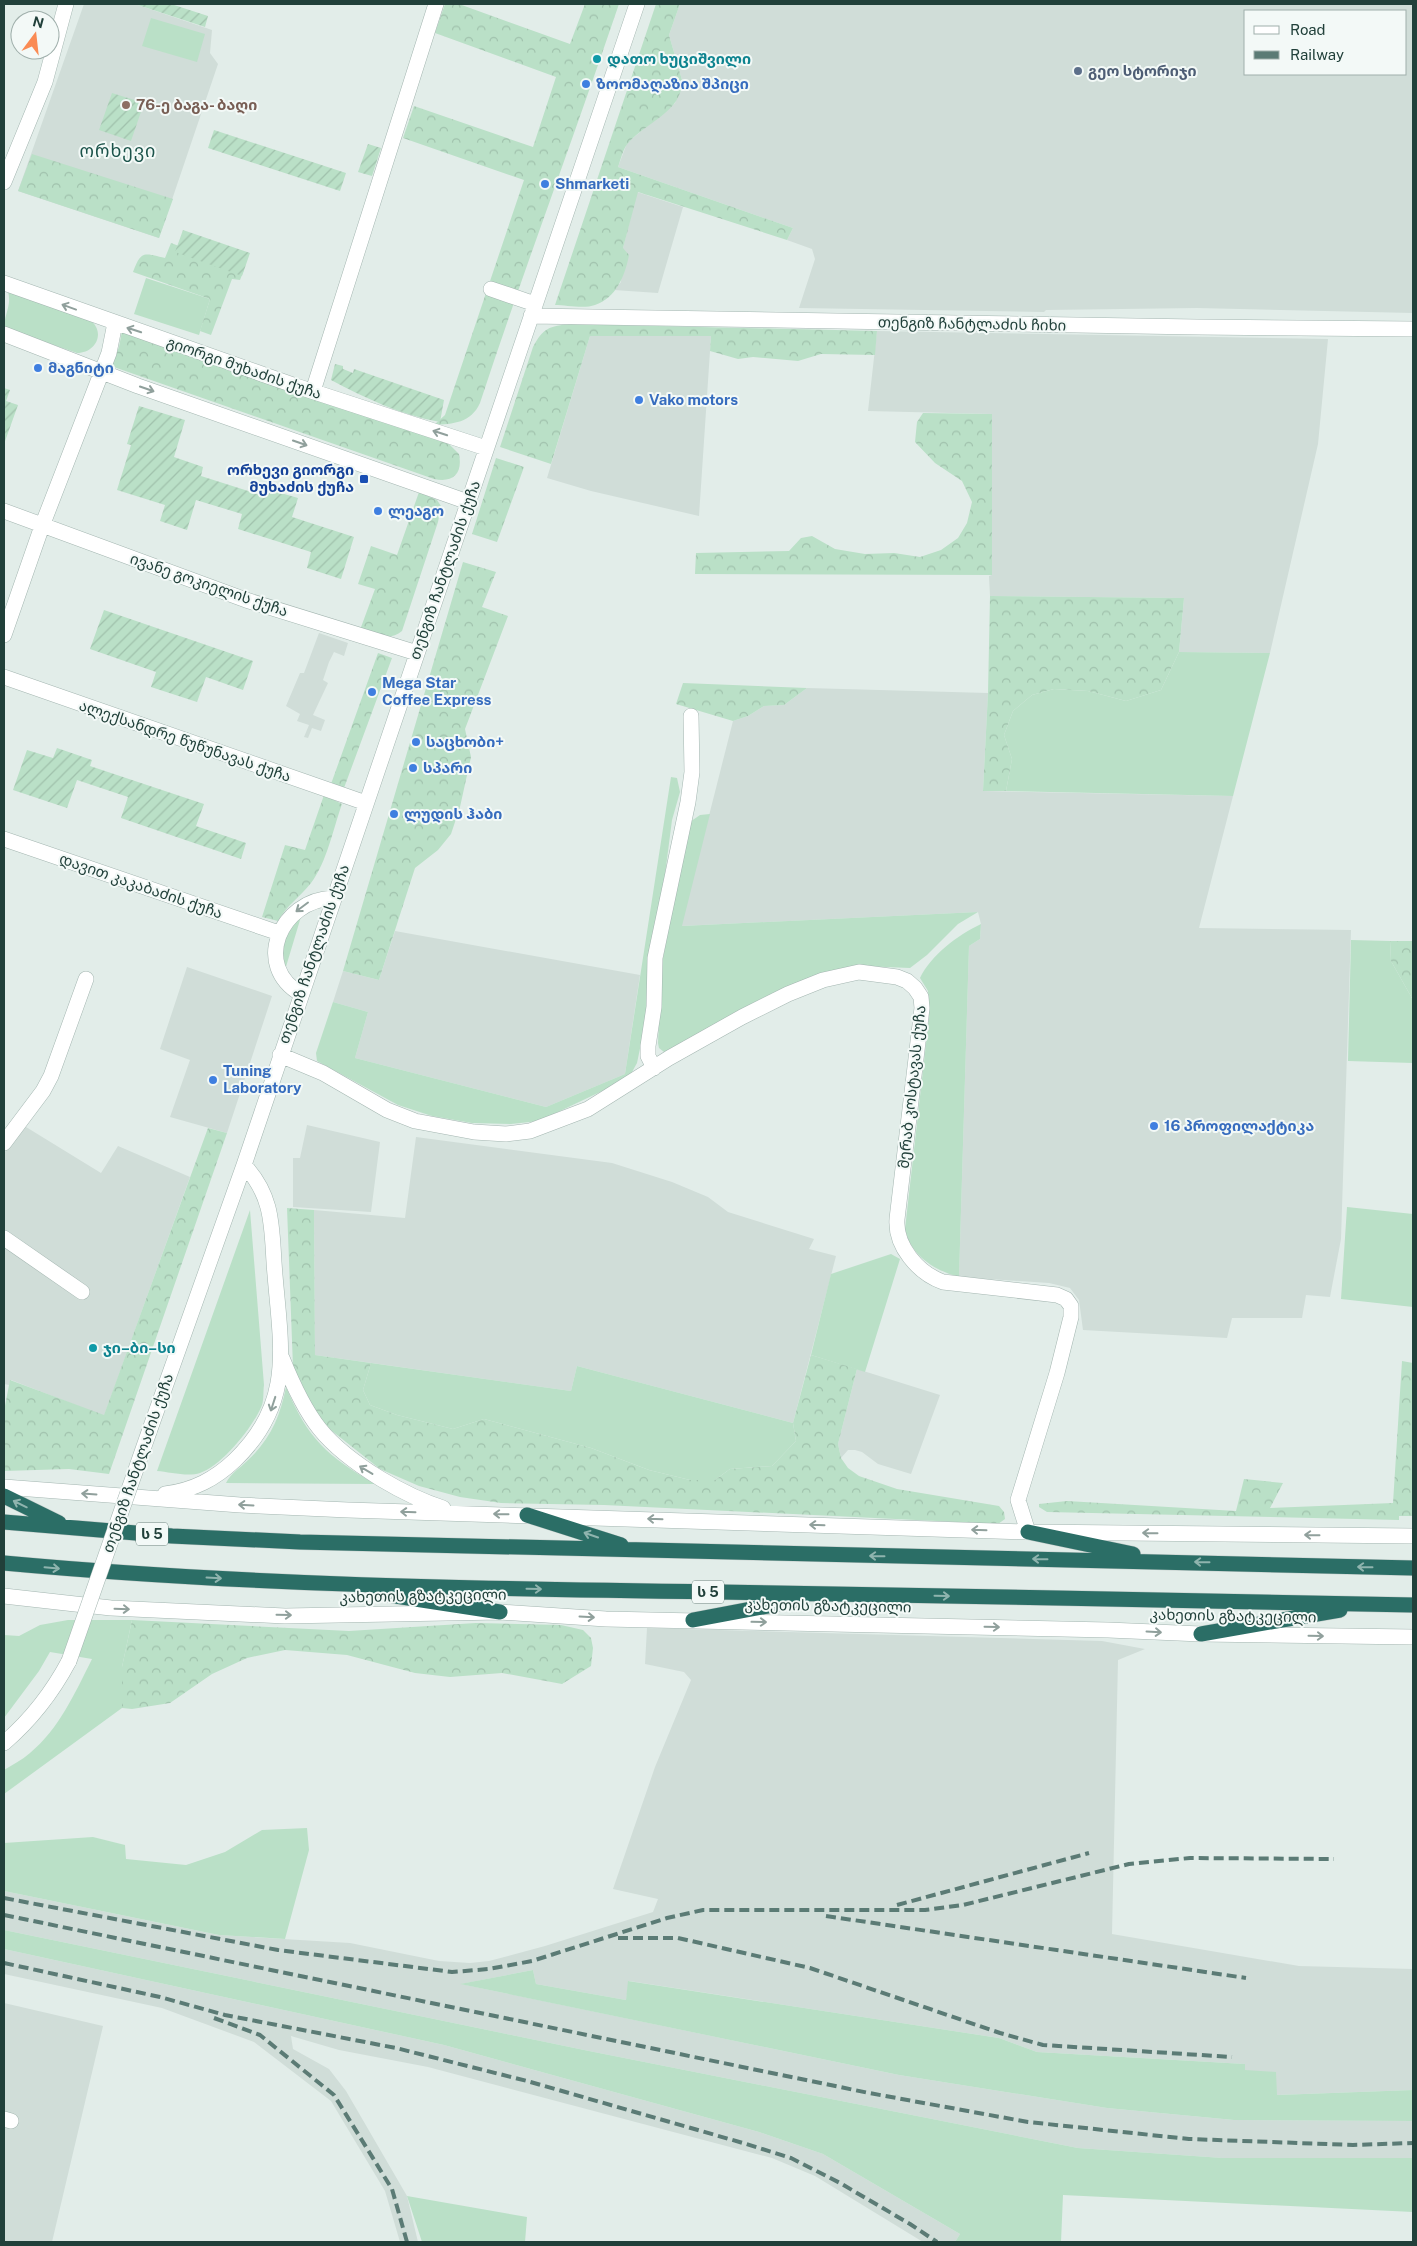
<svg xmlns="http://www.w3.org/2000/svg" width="1417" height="2246" font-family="'Public Sans','Noto Sans Georgian',sans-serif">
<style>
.built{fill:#d0ddd8;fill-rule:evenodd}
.grass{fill:#bae0c7}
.forest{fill:url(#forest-crowns)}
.garden{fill:url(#garden-furrows)}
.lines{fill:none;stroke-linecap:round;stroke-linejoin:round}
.minor-casing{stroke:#a4b6b1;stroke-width:16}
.highway-casing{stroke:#c1cac8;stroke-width:16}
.minor{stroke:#fff;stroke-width:15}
.highway{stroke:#2b6e66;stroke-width:15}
.rail{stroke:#5b7b75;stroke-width:4;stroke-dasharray:10 5;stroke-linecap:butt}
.minor-bridge-casing{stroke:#a4b6b1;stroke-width:16;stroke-linecap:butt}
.minor-bridge{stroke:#fff;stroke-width:15}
.oneway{stroke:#90a09c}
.oneway2{stroke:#8fb4ae}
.culture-dot{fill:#0f9aa8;stroke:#f3f9f7;stroke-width:2}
.service-dot{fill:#5c6f8a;stroke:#f3f9f7;stroke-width:2}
.shop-dot{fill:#3f7fe0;stroke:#f3f9f7;stroke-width:2}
.education-dot{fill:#8d6e63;stroke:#f3f9f7;stroke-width:2}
.transit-dot{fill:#1a4fb4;stroke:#f3f9f7;stroke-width:2}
.labels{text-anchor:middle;stroke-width:4;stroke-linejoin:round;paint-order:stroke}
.shield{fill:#f3f9f7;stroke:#607873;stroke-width:1}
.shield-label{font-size:14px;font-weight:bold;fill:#21403a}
.culture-label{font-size:15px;font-weight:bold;fill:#0d838f;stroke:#f3f9f7;text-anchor:start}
.service-label{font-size:15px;font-weight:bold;fill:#4e5e75;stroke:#f3f9f7;text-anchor:start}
.shop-label{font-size:15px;font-weight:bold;fill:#366cbe;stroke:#f3f9f7;text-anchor:start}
.education-label{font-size:15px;font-weight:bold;fill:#785e54;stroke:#f3f9f7;text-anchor:start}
.street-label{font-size:15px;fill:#21403a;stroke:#f3f9f7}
.transit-label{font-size:15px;font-weight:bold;fill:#164399;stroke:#f3f9f7;text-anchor:end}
.quarter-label{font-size:18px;letter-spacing:1px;fill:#1b534a;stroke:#f3f9f7}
</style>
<defs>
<pattern id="forest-crowns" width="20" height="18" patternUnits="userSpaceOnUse" patternTransform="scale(1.25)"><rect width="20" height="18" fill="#bae0c7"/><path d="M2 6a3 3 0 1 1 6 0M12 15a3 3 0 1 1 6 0" fill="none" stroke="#a0c1ac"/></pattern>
<pattern id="garden-furrows" width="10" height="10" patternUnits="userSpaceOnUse" patternTransform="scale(1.25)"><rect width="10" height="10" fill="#bae0c7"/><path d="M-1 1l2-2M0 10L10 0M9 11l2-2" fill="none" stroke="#a0c1ac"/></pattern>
</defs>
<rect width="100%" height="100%" fill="#e2ede9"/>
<path class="built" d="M84 4H135L212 30 210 53 218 64 159 238 18 191Z
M680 4 1413 5V313L1197 308 1046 310 1044 312 799 308 815 259 812 249 787 240 793 228 618 167 627 143 675 103 682 80 669 35ZM1246 11H1406V74H1246Z
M637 192 683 207 658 293 614 290 621 282 623 248Z
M877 331 1328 339 1318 444 1270 653 1179 652 1184 598 990 596 989 576 992 575V414L868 411Z
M590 336H711L699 516 591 491 547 478Z
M319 633 348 643 344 656 334 652 329 662 323 680 328 683 313 715 325 720 321 731 312 728 308 738 304 737 309 725 297 721 300 714 286 706 300 673H304Z
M807 688 988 693 983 791 1233 796 1199 928 1351 930 1341 1239 1330 1297 1306 1295 1302 1318H1232L1227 1338 1083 1330 1079 1300 1070 1288 1049 1283 959 1277 969 946 980 939 981 924 978 912 681 926 733 721 748 716 764 706 784 705Z
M395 931 640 975 625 1074 546 1107 355 1058 368 1012 333 1002 343 971 379 980Z
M187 967 272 996 227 1133 170 1117 190 1060 160 1049Z
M307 1125 380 1142 371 1212 293 1207V1158H300Z
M26 1127 101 1173 118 1146 190 1177 104 1416 11 1380 9 1385 4 1384V1245L63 1271 4 1229V1153Z
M416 1137 612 1163 672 1182 708 1197 728 1212 814 1239 809 1249 836 1256 793 1423 577 1366 571 1391 315 1355 314 1210 405 1218Z
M857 1369 940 1395 911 1474 878 1464 862 1452 855 1450H848L841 1458 838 1444Z
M647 1628 1102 1641 1145 1649 1118 1660 1112 1934 1299 1966 1413 1969V2090L1276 2095 1244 2070 1245 2064 1037 2052 999 2038 629 1981 626 2000 536 1984 533 1970 461 1984 899 2075 1107 2108 1234 2120 1413 2121V2158H1223L1078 2148 589 2051 4 1930V1891L219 1935 350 1943 439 1961 470 1963 489 1961 545 1946 653 1912 658 1899 613 1889 655 1767 691 1680 684 1672 645 1664Z
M4 1949 444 2045 759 2132 823 2154 960 2234 955 2242H923L815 2176 772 2158 428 2067 339 2050 291 2036 293 2049 329 2069 346 2091 407 2196 418 2242H400L385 2191 331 2101 254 2042 162 2008 4 1974Z
M4 2003 103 2026 52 2242H4Z"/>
<path class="grass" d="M151 18 205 34 197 62 142 46Z
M146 278 210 299 199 335 134 314Z
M8 292 90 320C106 332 96 353 77 353L4 328C4 315 12 305 8 292Z
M1179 652 1270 653 1233 796 1006 791 1012 759 1004 735 1013 711 1032 695 1054 689 1088 691 1126 701 1161 690Z
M671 777 677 778 680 792 672 820 647 1015 637 1063 632 1072 619 1083 539 1121 511 1124 472 1123 432 1116 398 1105 317 1061 316 1053 333 1002 368 1012 355 1058 546 1107 625 1074Z
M710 814 682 926 978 912 958 924 927 955 910 968 861 966 664 1052 659 1048 658 1043 661 970 687 824 700 815Z
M303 910 285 970 281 943Z
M981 924 980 939 969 946 959 1277C934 1270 911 1256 905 1229L929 1017 928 991 920 978C931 955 958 935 981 924Z
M1351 940 1390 941 1391 961 1413 1000V1063L1348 1061Z
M1347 1207 1413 1214V1307L1341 1299Z
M250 1210 264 1385C263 1392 264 1399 262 1405 254 1426 222 1466 200 1473 188 1477 169 1472 157 1471Z
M891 1254 900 1259 865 1372 811 1355 831 1274Z
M371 1363 571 1391 577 1366 793 1423 796 1441 772 1466 730 1469 715 1480H690L649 1470 591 1448 484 1419 453 1429 397 1415 370 1405 363 1390Z
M286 1387C308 1439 327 1456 375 1484L226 1483C231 1473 239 1469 247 1461 270 1440 280 1417 286 1387Z
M68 1620H132L122 1667V1708L4 1794V1770C12 1765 22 1760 30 1753 59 1729 75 1693 92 1659L50 1652 39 1671 4 1718V1635L19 1636 40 1625Z
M307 1828 309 1850 285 1939 219 1935 4 1891V1843L93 1837 125 1845 126 1859 186 1865 225 1852 262 1830Z
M4 1930 589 2051 1078 2148 1223 2158H1413V2212L1063 2195 1061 2242H955L960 2234 823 2154 759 2132 444 2045 4 1949Z
M533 1970 536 1984 626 2000 628 1981 999 2038 1037 2052 1245 2064V2070L1276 2072 1277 2095 1413 2090V2121L1234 2120 1107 2108 899 2075 460 1984Z
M407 2196 527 2217 525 2242H422Z"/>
<path class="forest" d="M445 4H459L570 44 585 4H619C574 137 524 269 480 403 471 423 453 424 434 425L445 415 524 180 403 138 414 106 533 147 556 77 435 33Z
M656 4H680L669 35 682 80C683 111 647 122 629 142 623 148 621 159 618 167L793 228 787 240 638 192 623 248 629 255C625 276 616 298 595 305 584 309 566 305 555 305Z
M32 154 173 199 159 238 18 191Z
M171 243 244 270 240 280 232 279 211 335 200 331 210 299 133 272C141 250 144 253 165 258Z
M571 324 877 331 875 355 821 354 798 361 753 357 738 359 710 351 711 336H590L551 464 500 447 533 347C543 328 549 326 571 324Z
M122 331 448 443 459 454C463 474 453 483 434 479L111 366 119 347Z
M923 413 992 414V575L695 574 696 553 789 551 801 538 812 536 835 549 865 554 894 553 920 557 941 550 958 538 967 523 972 502 962 481 935 463 915 442 917 422Z
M496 458 524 467 497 542 472 534Z
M419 492 437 500 441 506 438 522 402 631C390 642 374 634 360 630L375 589 358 584 371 546 397 555Z
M463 562 496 572 482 607 508 616 465 729 471 757 460 807 451 834 438 850 415 868 379 980 343 971Z
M990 596 1184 598 1179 652 1161 690 1126 701 1088 691 1054 689 1032 695 1013 711 1004 735 1012 759 1006 791H983L988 693Z
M378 653 392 658 344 788 331 784Z
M683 683 807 688 784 705 764 706 748 716 733 721 676 704Z
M324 795 342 804C333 829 327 862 311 883 300 897 286 906 278 921L262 917 285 845 305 850Z
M1390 941H1413V1000L1391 961Z
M208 1128 227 1133 109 1474 69 1469 4 1471V1411L10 1380 104 1415Z
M287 1208 314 1210 315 1355 371 1363 363 1390 370 1405 397 1415 453 1429 484 1419 591 1448 649 1470 690 1480H715L730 1469 772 1466 796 1441 793 1423 811 1355 857 1369 838 1444 841 1458 848 1468 859 1476 897 1489 999 1506 1004 1512 1005 1519 998 1524 604 1505 501 1503 460 1497 419 1486 380 1469 327 1427 303 1394 293 1367Z
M1402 1361 1413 1363V1516H1399V1520L1047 1512 1039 1507V1504L1067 1501 1236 1511 1244 1479 1283 1483 1270 1508 1393 1503Z
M132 1620 349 1631 476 1623 561 1625 583 1630 591 1638 593 1648 591 1666 562 1684 502 1673 450 1677 415 1673 347 1655 285 1650 247 1658 212 1674 170 1703 132 1709 122 1708V1667Z"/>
<path class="garden" d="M135 4H171L208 16 205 27Z
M112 93 144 103 131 141 99 130Z
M214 130 346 173 340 191 208 148Z
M368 144 381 148 372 176 358 172Z
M183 230 250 253 242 276 175 252Z
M335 364 343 366V369L353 373 354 369 444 400 440 422C401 415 365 398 331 380Z
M4 388 10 390 6 401 18 405 4 444Z
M139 406 185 420 174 457 203 467 201 476 261 495 264 488 298 498 292 517 354 537 341 579 307 568 311 552 238 529 242 514 196 500 187 530 160 521 165 505 117 490 131 445 127 444Z
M104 610 253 661 243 690 206 677 197 702 151 687 156 672 90 649Z
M57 748 92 760 90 766 204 804 196 826 246 843 241 859 121 818 128 797 77 780 67 808 13 790 27 750 53 758Z"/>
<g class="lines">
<g class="minor-casing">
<path id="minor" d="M4 182 45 82 66 4
M4 283 296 386 486 448
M491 289 535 304
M531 316 1197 327 1413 329
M4 334 138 386 468 502
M313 391 436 4
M4 511 246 600 417 653
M4 635 42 526 109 353 115 323
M4 677 366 803
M4 839 279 933
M301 994C252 966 280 900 333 898
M280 1055 323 1073 387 1110 415 1121 474 1132 506 1134 530 1131 588 1109 669 1058 742 1017 788 994 823 980 859 972 897 977 907 981 915 988 921 997 922 1008 897 1219C895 1246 918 1273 943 1282L1057 1295 1066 1299 1071 1306V1317L1057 1373 1018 1500 1028 1532
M654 1068 648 1056V1046L654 1007 655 958 688 802 692 772 691 716
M4 1143 43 1091 51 1076 86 979
M4 1238 82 1292
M282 1358C307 1420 324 1444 381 1479 401 1491 421 1501 443 1508
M149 1432 244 1165 637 4
M4 1487 240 1505 348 1510 1028 1532 1413 1536
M165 1494C194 1490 215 1479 235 1460 294 1403 281 1348 275 1275 271 1232 276 1199 244 1165
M4 1596 111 1608 285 1616 500 1612 606 1619 1108 1630 1201 1634 1413 1637
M4 1743C32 1719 52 1693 69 1661
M4 2119 11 2121"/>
</g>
<g class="highway-casing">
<path id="highway" d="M4 1496 59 1523
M527 1515 621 1545
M4 1522 172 1536 300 1542 1413 1568
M1028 1532 1133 1554
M4 1563C242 1585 480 1589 719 1592 950 1596 1182 1600 1413 1605
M376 1593 500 1612
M693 1620 800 1600
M1201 1634 1340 1610"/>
</g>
<use href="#minor" class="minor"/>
<use href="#highway" class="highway"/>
<path class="rail" d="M4 1898 278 1950 452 1972 489 1969 532 1961 667 1918 703 1910H925L963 1905 1129 1864 1190 1858 1334 1859
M897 1905 1089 1853
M4 1915 869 2093 1028 2122 1189 2139 1353 2145 1413 2143
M826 1916 1246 1978
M618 1938H678L810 1968 1000 2033 1043 2045 1232 2057
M4 1963 160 1997 225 2015 396 2048 527 2081 743 2143 791 2158 840 2183 910 2224 937 2242
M214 2018 260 2035 334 2095 392 2189 407 2242"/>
<g class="minor-bridge-casing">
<path id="minor-bridge" d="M69 1661 149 1432"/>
</g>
<use href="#minor-bridge" class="minor-bridge"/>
</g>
<defs><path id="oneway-shaft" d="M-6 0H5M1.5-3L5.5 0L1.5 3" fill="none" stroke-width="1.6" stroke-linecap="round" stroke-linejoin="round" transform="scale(1.25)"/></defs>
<g class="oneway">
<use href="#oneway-shaft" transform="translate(69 307) rotate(-160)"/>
<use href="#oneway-shaft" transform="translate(134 330) rotate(-162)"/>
<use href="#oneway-shaft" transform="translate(147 389) rotate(19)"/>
<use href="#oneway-shaft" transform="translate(440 433) rotate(-162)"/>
<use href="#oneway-shaft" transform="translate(300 443) rotate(19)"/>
<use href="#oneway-shaft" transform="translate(302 907) rotate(143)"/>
<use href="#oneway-shaft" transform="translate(273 1404) rotate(108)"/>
<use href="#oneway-shaft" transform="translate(366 1470) rotate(-149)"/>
<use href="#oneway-shaft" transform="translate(89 1494) rotate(-176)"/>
<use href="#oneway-shaft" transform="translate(246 1505) rotate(-177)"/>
<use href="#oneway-shaft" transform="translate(408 1512) rotate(-178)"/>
<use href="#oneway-shaft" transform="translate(501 1514) rotate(-179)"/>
<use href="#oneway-shaft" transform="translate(655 1519) rotate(-178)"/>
<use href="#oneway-shaft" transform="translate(817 1525) rotate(-178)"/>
<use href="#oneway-shaft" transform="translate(979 1530) rotate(-178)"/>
<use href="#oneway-shaft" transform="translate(1150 1533) rotate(-179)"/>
<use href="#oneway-shaft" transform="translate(1312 1535) rotate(-179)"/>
<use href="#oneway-shaft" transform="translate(122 1609) rotate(2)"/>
<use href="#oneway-shaft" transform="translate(284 1615) rotate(1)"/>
<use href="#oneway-shaft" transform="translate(587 1617) rotate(3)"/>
<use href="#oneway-shaft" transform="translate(759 1622) rotate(1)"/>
<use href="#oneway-shaft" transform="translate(992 1627) rotate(1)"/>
<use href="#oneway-shaft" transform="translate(1154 1632) rotate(3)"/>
<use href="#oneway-shaft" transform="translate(1316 1636) rotate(1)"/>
</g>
<g class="oneway2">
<use href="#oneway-shaft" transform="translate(20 1504) rotate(-154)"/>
<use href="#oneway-shaft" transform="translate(591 1535) rotate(-161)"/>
<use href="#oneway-shaft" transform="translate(877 1556) rotate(-179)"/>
<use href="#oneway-shaft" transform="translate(1040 1559) rotate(-179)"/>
<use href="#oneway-shaft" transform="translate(1202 1562) rotate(-179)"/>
<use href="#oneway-shaft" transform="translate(1365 1567) rotate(-179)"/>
<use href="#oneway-shaft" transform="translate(52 1568) rotate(5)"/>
<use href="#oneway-shaft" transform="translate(214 1578) rotate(3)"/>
<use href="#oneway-shaft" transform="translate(534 1589) rotate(1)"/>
<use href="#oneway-shaft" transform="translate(942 1596) rotate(1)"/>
</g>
<g class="culture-dot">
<circle cx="597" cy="59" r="5"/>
<circle cx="93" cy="1348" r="5"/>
</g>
<circle class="service-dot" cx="1078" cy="71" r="5"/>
<g class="shop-dot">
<circle cx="586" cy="84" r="5"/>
<circle cx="545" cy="184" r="5"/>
<circle cx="38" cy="368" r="5"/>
<circle cx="639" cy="400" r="5"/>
<circle cx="378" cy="511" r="5"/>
<circle cx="372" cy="692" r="5"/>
<circle cx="416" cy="742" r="5"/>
<circle cx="413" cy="768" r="5"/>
<circle cx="394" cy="814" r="5"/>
<circle cx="213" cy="1080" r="5"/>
<circle cx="1154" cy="1126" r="5"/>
</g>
<circle class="education-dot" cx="126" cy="105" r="5"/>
<rect class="transit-dot" x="359" y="474" width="10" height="10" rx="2.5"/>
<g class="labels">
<g class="shield">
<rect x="136" y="1522.5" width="32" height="23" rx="4"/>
<rect x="692" y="1580.5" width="32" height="23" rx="4"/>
</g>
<g class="shield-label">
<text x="152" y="1539">ს 5</text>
<text x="708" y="1597">ს 5</text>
</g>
<g class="culture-label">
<text x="607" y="64">დათო ხუციშვილი</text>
<text x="103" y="1353">ჯი–ბი–სი</text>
</g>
<g class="service-label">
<text x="1088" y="76">გეო სტორიჯი</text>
</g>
<g class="shop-label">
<text x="596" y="89">ზოომაღაზია შპიცი</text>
<text x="555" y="189">Shmarketi</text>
<text x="48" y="373">მაგნიტი</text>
<text x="649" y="405">Vako motors</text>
<text x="388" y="516">ლეაგო</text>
<text x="382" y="688">Mega Star<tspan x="382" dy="17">Coffee Express</tspan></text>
<text x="426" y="747">საცხობი+</text>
<text x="423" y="773">სპარი</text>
<text x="404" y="819">ლუდის ჰაბი</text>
<text x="223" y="1076">Tuning<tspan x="223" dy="17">Laboratory</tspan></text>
<text x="1164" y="1131">16 პროფილაქტიკა</text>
</g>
<g class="education-label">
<text x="136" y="110">76-ე ბაგა- ბაღი</text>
</g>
<g class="street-label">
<text transform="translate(972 324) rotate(1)" y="5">თენგიზ ჩანტლაძის ჩიხი</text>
<text transform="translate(244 368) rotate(19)" y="5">გიორგი მუხაძის ქუჩა</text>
<text transform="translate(445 570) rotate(-71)" y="5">თენგიზ ჩანტლაძის ქუჩა</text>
<text transform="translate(209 585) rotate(19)" y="5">ივანე გოკიელის ქუჩა</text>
<text transform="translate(185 741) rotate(19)" y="5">ალექსანდრე წუწუნავას ქუჩა</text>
<text transform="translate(141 886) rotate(19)" y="5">დავით კაკაბაძის ქუჩა</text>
<text transform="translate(314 954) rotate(-71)" y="5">თენგიზ ჩანტლაძის ქუჩა</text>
<text transform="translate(912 1087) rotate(-84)" y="5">მერაბ კოსტავას ქუჩა</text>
<text transform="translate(138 1463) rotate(-71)" y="5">თენგიზ ჩანტლაძის ქუჩა</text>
<text transform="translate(423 1596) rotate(-1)" y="5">კახეთის გზატკეცილი</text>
<text transform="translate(828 1606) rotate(1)" y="5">კახეთის გზატკეცილი</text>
<text transform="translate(1233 1616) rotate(1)" y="5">კახეთის გზატკეცილი</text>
</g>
<g class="transit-label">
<text x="354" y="475">ორხევი გიორგი<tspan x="354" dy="17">მუხაძის ქუჩა</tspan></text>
</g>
<g class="quarter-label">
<text x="118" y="157">ორხევი</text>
</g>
</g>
<rect width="1417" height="2246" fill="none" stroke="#21403a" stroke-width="10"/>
<rect x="1244" y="10" width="162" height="65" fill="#f3f9f7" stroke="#9fafab"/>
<rect x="1254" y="26" width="25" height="8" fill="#ffffff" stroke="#9fafab"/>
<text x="1290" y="35" font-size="15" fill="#21403a">Road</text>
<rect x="1254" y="51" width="25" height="8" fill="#5b7b75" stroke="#9fafab"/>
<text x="1290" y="60" font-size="15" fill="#21403a">Railway</text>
<g transform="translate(35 35) rotate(15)"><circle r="24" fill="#f3f9f7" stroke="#9fafab"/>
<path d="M0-4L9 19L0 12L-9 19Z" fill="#fa8b54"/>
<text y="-8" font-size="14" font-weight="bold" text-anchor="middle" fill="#21403a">N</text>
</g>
</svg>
